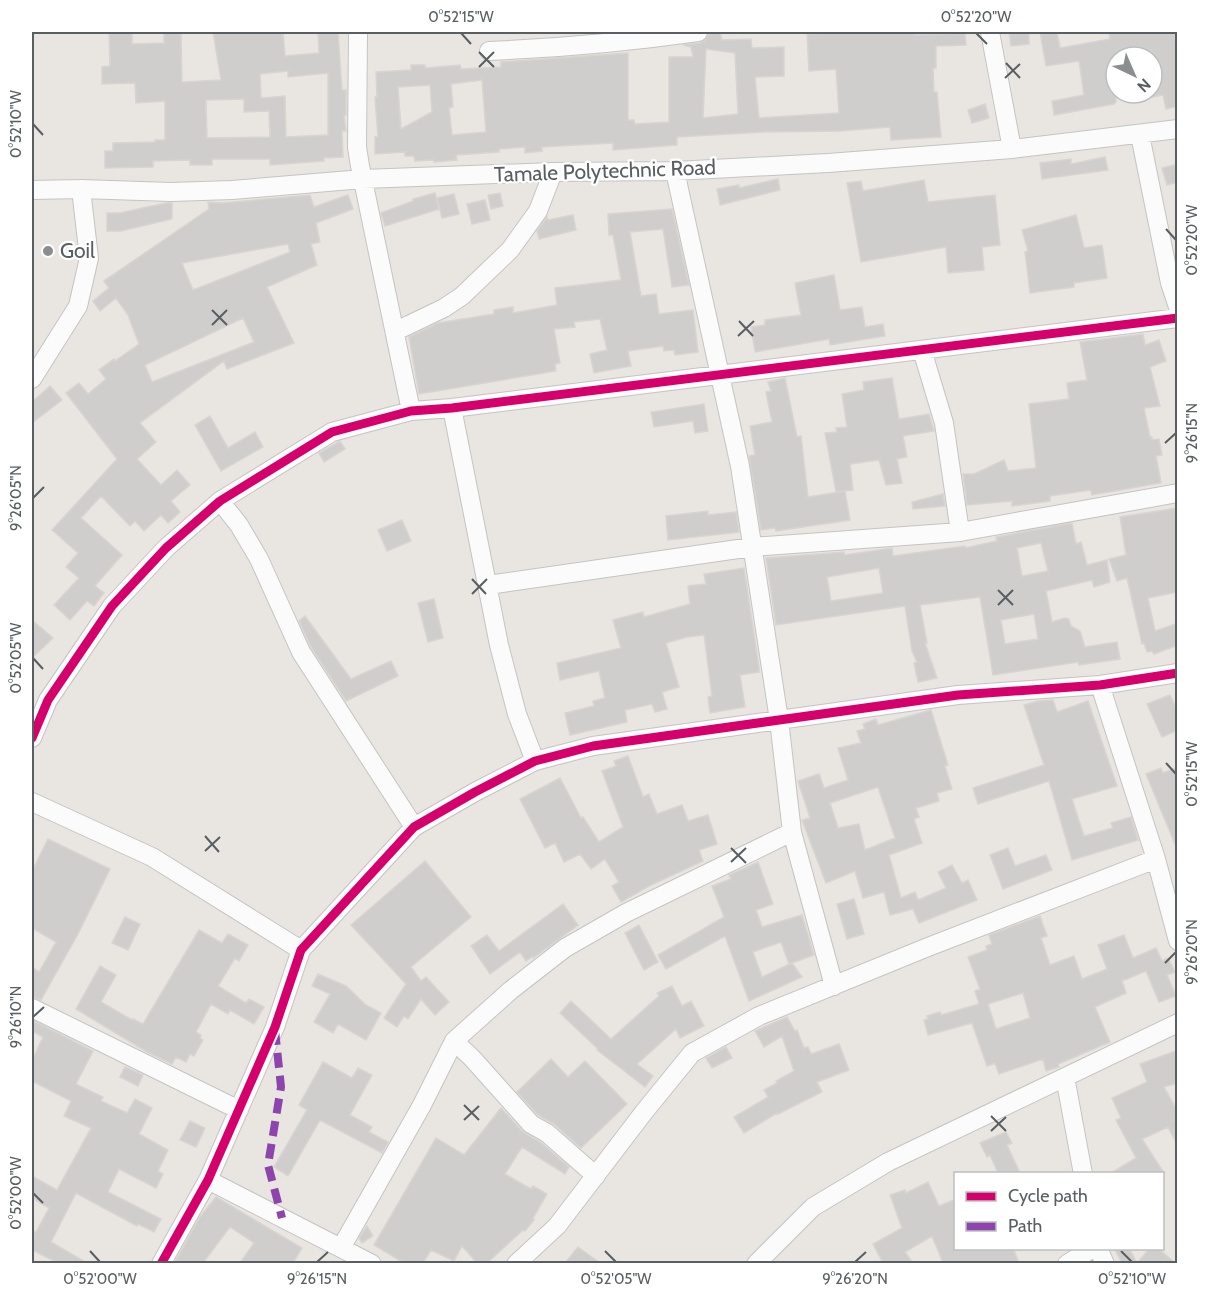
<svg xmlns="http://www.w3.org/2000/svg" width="1209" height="1295" font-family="Cabin,sans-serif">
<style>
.building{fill:#d0cecc;stroke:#d8d4d1;stroke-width:1.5;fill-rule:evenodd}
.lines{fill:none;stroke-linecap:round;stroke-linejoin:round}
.minor-casing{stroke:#c4c4c3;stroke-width:20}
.minor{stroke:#fcfbfb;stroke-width:18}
.quiet{stroke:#8e44ad;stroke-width:8;stroke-dasharray:15 8;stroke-linecap:butt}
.cycleway-casing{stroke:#fff;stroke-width:13}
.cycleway{stroke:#d6006c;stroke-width:9}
.ticks{fill:none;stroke:#585e61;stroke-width:2}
.poi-dot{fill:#8b8e8e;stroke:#fff;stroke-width:2}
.labels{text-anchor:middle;stroke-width:4.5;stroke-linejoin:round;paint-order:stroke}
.street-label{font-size:21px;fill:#585e61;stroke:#fff}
.poi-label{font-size:21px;fill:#585e61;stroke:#fff;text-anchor:start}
.neatline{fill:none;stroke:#585e61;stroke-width:2}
.ticks-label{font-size:15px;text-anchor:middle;fill:#585e61}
</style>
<rect width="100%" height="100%" fill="#e9e6e2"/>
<path class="building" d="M109 32H132V44L164 43V32H181L182 82 221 80 213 32H283L285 56 319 53 318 32H338L342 90H346V115H344L346 131H342L343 157 324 158V161L270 165V159H212V165H190V160L153 161V167L105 168V151H113V143L155 142V140H165V101L136 103 135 83 102 84V67L110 66ZM288 71V77L328 73V135L286 137 285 96 261 98 260 74ZM244 99V112L269 111 270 137 207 138 206 100Z
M720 32 722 40 751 39 752 48 784 47V76L755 77 759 118 839 113 836 69 809 71 807 34 842 32H914L915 35 965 33 966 45 936 46V68H933L934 92H937L941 137 891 140 890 127 840 131 764 132 677 137V145L613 150V143L542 147V151L525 153V147L499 149V152L456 155 457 160 434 162V160L415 161 414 156H405V152L375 154V137H378L375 97H377L376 72 411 70V65H425V68L460 65 461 69 501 67V62L628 53V120H634L635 124 669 122V57H693L691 47 683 45 700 43 705 40 709 34ZM706 49 735 53 738 114 703 118ZM482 80 486 132 452 135 449 108 453 107 451 84ZM430 85 432 112 401 129 398 87Z
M1009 32H1029V44L1011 46Z
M1040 32H1057L1060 48 1110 39 1109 32H1174L1178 58V106L1166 109 1163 95 1152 97V57H1116V102L1114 104 1054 115 1052 101 1084 95 1079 61 1046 66Z
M985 104 989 118 972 123 968 110Z
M1105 157 1108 170 1042 179 1040 163 1071 159V164Z
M1178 164V182L1167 185 1162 168Z
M778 179 780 190 720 205 717 189 739 185V188Z
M924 180 928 202 995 195 1000 245 982 247 984 270 948 273 946 247 861 262 847 183 861 181 863 191Z
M435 193 439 209 385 226 381 213 413 201V199Z
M500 193 503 206 491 209 488 195Z
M454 194 459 214 442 218 437 198Z
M310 195 314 207 348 195 353 209 316 223 320 242 311 244 317 265 267 287 294 343 227 369 224 361 140 423 156 442 137 459 161 485 177 470 190 485 171 501 180 512 168 523 161 515 144 531 135 521 130 526 101 496 81 518 122 555 95 586 104 593 94 606 87 601 70 620 54 605 79 578 66 567 78 553 52 530 117 459 66 393 79 383 88 394 106 379 99 370 114 359 115 361 139 344 128 315 116 298 100 311 93 301 109 288 104 281 209 209 208 202 222 203ZM288 244 290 252 193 290 182 263ZM243 318 254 342 152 382 145 365Z
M485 200 490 220 472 224 467 204Z
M166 203H172V219L121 231H107V213H120Z
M672 209 689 285 672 287 663 229 630 232 641 296 656 294 659 314 693 310 698 352 675 355 674 350 664 351 663 346 628 351 631 366 594 373 590 354 607 350 600 319 574 322 575 327 554 329 560 363 555 364 556 371 419 394 409 337 438 323 494 314V310L513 307V313L557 305 555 288 621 280 613 235H609L608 214Z
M573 215 576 230 539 239 537 231 547 217 548 220Z
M1076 215 1084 248 1102 245 1107 278 1074 283V287L1030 293 1025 252 1028 251 1022 230Z
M834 275 840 310 862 307 865 327 883 324 885 336 830 345 829 339 755 352 751 327 765 325V320L801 315 795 283Z
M1143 334 1145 345 1159 340 1166 361 1150 367 1160 406 1144 408 1150 437H1152V440L1159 439 1162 455 1156 456 1161 483 1092 495 1091 490 1050 496V501L1012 506V501L967 505 963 474H974L1004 460 1008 471 1036 468 1029 404 1069 399 1067 383 1087 380 1080 342Z
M785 378 797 437 801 436 808 497 845 491 850 520 776 531 775 528 761 530 749 456 755 455 750 426 772 422 766 392 771 391 768 382Z
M892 378 899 419 929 414 934 431 903 436 907 457 897 459 902 483 886 485 879 460 850 464 853 490 836 492 825 433 837 432 836 428 847 427 842 394 864 390 863 382Z
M50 386 62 400 32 423V402Z
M704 404 708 431 695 433 693 421 654 427 651 412Z
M210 416 228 448 255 432 263 447 221 471 195 425Z
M340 441 345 449 324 462 319 453Z
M943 494 945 506 913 509 912 502Z
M1178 508V592L1148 598 1155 631 1178 623V645L1154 654 1152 651 1147 652 1144 643 1142 644 1127 578 1117 581 1109 559 1126 555 1120 517Z
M708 511V515L736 512 739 532 668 540 666 516Z
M402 520 411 541 387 551 378 530Z
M1072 523 1076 544 1081 542 1087 565 1107 560 1110 582 1094 587 1092 580 1046 591 1052 622 1065 618 1069 619 1071 626 1080 631 1085 647 1117 642 1120 659 1079 665 1078 662 993 675 980 597 920 605 927 643H925L937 678 918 682 914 663 917 662 912 651 905 606 776 625 766 558 844 552 845 555 892 548 893 556 965 546V548L997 541 996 537ZM1041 543 1048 571 1022 576 1017 548ZM879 568 883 593 831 601 827 577ZM1034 614 1038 639 1005 644 1001 620Z
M744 568 759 667V672L740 675 745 707 710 713 708 697 712 696 704 635 687 637 666 643 679 687 662 692 667 709 655 712 652 704 625 710 627 722 570 735 565 713 594 706 593 701 605 698 599 671 560 680 557 663 621 648 613 620 643 612 644 617 690 604 688 586 706 584 704 574Z
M434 599 443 638 428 642 418 603Z
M305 616 351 679 391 661 398 676 346 701 311 647 299 621Z
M32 620 53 638 32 658Z
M1170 695 1178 712V730L1162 737 1147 704Z
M1053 700 1057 712 1088 701 1117 786 1072 799 1084 836 1113 828 1111 823 1131 817 1138 840 1072 860 1049 781 978 804 973 788 1044 765 1024 705 1038 701Z
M931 710 948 765 945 766 952 789 937 793 939 801 916 808 919 817 914 819 922 843 889 855 901 898 915 892 918 900 946 888 938 872 952 865 962 883 968 880 977 900 919 923 913 909 890 915 884 892 863 898 855 871 826 883 802 820 810 818 798 781 819 774 824 788 848 780 838 748 861 743 857 731 865 729 863 724 876 719 878 725ZM878 787 895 838 865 850 859 824 838 828 830 803Z
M628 756 643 797 649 794 657 814 682 805 688 821 708 815 717 844 699 850 703 861 649 886 621 902 612 886 619 882 605 859 591 869 580 854 564 862 555 843 545 848 520 799 560 778 581 818 583 817 599 842 623 827 602 771 616 766 614 761Z
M1178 767V849H1177L1146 774 1161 768 1163 773Z
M48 839 110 869 79 932 41 1000 32 997V967L39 972 56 942 32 928V871Z
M1008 848 1015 866 1046 855 1052 870 1003 889 990 855Z
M425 861 471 917 411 967 421 981 426 977 449 1002 435 1015 421 999 408 1019 404 1016 397 1027 384 1018 406 984 351 925Z
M758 862 773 904 756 910 762 927 802 915 814 955 789 964 781 942 753 952 762 977 792 963 802 977 749 1001 725 936 666 969 658 955 724 917 712 886 731 879 729 875Z
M854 899 864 934 847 939 837 904Z
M563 904 578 925 533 958 532 957 526 961 520 952 490 974 471 946 487 935 499 951Z
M1040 916 1047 936 1041 938 1050 965 1074 956 1082 979 1107 969 1098 945 1124 935 1133 958 1156 948 1162 961 1168 958 1175 972 1167 975 1176 996 1159 1002 1146 971 1122 981 1126 993 1095 1007 1110 1042 1058 1064 1059 1067 1046 1071 1043 1059 999 1074 995 1063 987 1066 972 1023 928 1035 924 1020 928 1019 927 1016 940 1012 941 1015 979 1004 975 991 980 989 968 957 987 950 986 946 992 944 989 935ZM1023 993 1030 1018 996 1029 988 1004Z
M125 917 140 924 128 950 112 943Z
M639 925 658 962 644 970 625 933Z
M199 930 222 943 228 934 248 945 239 961 235 958 218 986 246 1003 249 999 264 1007 254 1024 230 1010 228 1014 211 1004 196 1032 201 1035 200 1038 203 1040 194 1056 190 1054 186 1062 176 1057 172 1064 147 1052 76 1009 100 966 116 975 101 1002 132 1020 133 1019 143 1024Z
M318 974 346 986 366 1005 381 1013 366 1040 338 1024 333 1033 314 1022 330 994 312 986Z
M672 986 682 1006 691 1001 704 1026 680 1038 676 1029 637 1064 653 1076 645 1087 597 1050 598 1049 560 1013 571 1001 611 1039 659 996 657 993Z
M787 1017 795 1031 797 1030 804 1048 808 1047 811 1054 839 1044 849 1070 817 1082 822 1092 778 1114 777 1113 744 1133 734 1117 768 1097 764 1090 777 1083 776 1081 794 1071 782 1036 764 1047 755 1031Z
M32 1020 93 1051 76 1084 103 1097 101 1101 127 1113 135 1099 152 1108 139 1134 168 1150 158 1171 163 1174 156 1188 119 1169 108 1192 161 1219 154 1232 138 1224 137 1226 76 1193 51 1242 87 1263H58L32 1250V1230L36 1232 49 1208 32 1198V1176L57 1190 91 1128 64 1116 71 1101 32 1081V1060L43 1037 32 1031Z
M726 1047 732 1058 712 1068 706 1058Z
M1178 1050V1083L1164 1087 1178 1112V1146L1168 1127 1142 1139 1164 1173H1111L1136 1158 1116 1120 1121 1118 1112 1098 1147 1082 1140 1064Z
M551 1059 568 1077 585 1061 627 1104 581 1148 554 1124 538 1115 517 1092Z
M323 1062 352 1078 358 1068 372 1075 350 1115 372 1127 369 1132 388 1142 382 1153 320 1120 288 1176 274 1167 307 1110 299 1105Z
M125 1067 143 1075 138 1086 120 1077Z
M501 1108 523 1132 540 1142 569 1167 565 1174 522 1147 505 1174 531 1189 533 1186 547 1194 533 1218 534 1220 525 1231 523 1230 487 1263H477L462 1246 454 1261 431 1250 423 1263H404L374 1245 436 1138 464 1155Z
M190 1121 205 1128 196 1147 180 1140Z
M1006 1132 1012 1143 1007 1145 1020 1173H998L990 1155 987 1157 980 1143Z
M928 1182 939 1206 956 1199V1248H1013L1019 1263H943L932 1236 905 1252 913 1263H883L873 1244 902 1228 890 1195 905 1190 906 1193Z
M216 1197 302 1248 293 1263H240L254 1243 230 1227 203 1263H177L175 1262 200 1217Z
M367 1226 373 1236 362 1243 359 1238Z
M578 1247 600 1263H565Z
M1114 1248H1129L1137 1263 1150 1248H1158L1175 1263H1122Z"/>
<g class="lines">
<g class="minor-casing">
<path id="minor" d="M358 32 357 147 360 166 411 411
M990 32 1012 149
M489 51C559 48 628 42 698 32
M1140 135 1170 283 1178 307
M675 171 740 466 779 720 792 832 834 986
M32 190 81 189 171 192 232 190 363 179 553 172 675 171 828 163 1012 149 1178 129
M396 331 444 308 462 296 510 250 538 211 553 172
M922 350 944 423 960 532
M32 379 78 306 89 258 81 189
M452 408 499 645 517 714 535 761
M220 501 239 525 259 559 301 652 414 827
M488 585 752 547 960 532 1178 493
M1100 685 1156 859 1178 941
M32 738 48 700 112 606 166 548 220 501 332 432 411 411 452 408 1178 318
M32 802 152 857 301 950
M32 1008 239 1110
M454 1041 472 1058 531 1124 547 1133 596 1176
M1065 1077 1083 1174
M208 1180 372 1264
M341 1248 422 1105 454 1041 511 990 565 948 626 913 792 832
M1098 1248 1105 1264
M161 1264 208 1180 275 1027 301 950 414 827 475 792 535 761 593 746 958 695 1100 685 1178 673
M516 1264 557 1226 644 1112 692 1053 759 1016 928 947 1156 859
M756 1264 813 1207 888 1162 1178 1023
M1067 1264 1093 1248"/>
</g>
<use href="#minor" class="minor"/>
<path class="quiet" d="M275 1030 281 1087 268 1165 282 1218"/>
<g class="cycleway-casing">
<path id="cycleway" d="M32 738 48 700 112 606 166 548 220 501 332 432 411 411 452 408 1178 318
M161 1264 208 1180 275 1027 301 950 414 827 475 792 535 761 593 746 958 695 1100 685 1178 673"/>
</g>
<use href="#cycleway" class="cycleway"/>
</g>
<path class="ticks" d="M461 33 471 44M976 33 987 44M479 52 494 67M1006 63 1020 78M479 67 494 52M1005 78 1020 64M33 124 43 135M1166 229 1176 240M212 310 227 325M739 321 753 336M212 325 227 310M738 336 754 321M1165 443 1176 433M33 498 44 487M472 579 486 594M998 590 1013 605M472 594 487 579M998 605 1013 590M33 658 43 669M1166 763 1176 774M205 836 219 852M731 848 746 863M205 851 220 837M731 862 746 848M1165 963 1176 952M33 1017 44 1007M464 1105 479 1120M991 1116 1006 1131M464 1120 479 1106M991 1131 1006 1117M33 1193 43 1203M90 1251 100 1262M605 1251 616 1262M1121 1251 1132 1262M317 1262 328 1252M855 1262 866 1252"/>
<circle class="poi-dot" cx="48" cy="251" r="6"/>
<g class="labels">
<g class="street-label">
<text transform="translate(605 171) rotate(-2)" y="7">Tamale Polytechnic Road</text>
</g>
<g class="poi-label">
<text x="60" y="258">Goil</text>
</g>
</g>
<rect width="1209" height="1295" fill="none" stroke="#ffffff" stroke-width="66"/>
<rect x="954" y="1172" width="210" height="78" fill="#ffffff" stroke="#bcbfc0" stroke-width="1.5"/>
<rect x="966" y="1192" width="30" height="9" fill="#d6006c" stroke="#bcbfc0" stroke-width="1.5"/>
<text x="1008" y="1202" font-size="18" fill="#585e61">Cycle path</text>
<rect x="966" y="1222" width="30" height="9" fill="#8e44ad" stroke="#bcbfc0" stroke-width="1.5"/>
<text x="1008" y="1232" font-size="18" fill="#585e61">Path</text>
<g transform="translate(1134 75) rotate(136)"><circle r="28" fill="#ffffff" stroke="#bcbfc0" stroke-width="1.5"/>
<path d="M0-4.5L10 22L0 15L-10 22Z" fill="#8b8e8e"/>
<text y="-9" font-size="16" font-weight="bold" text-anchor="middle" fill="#585e61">N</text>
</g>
<rect x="33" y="33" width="1143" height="1229" class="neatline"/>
<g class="ticks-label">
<text x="461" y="22">0°52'15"W</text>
<text x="976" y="22">0°52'20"W</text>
<text transform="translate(16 124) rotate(-90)" y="5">0°52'10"W</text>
<text transform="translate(1192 240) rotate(-90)" y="5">0°52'20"W</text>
<text transform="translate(1192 433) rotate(-90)" y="5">9°26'15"N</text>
<text transform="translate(16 498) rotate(-90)" y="5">9°26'05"N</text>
<text transform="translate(16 658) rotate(-90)" y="5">0°52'05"W</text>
<text transform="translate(1192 774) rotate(-90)" y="5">0°52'15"W</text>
<text transform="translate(1192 952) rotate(-90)" y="5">9°26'20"N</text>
<text transform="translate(16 1017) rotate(-90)" y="5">9°26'10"N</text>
<text transform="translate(16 1193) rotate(-90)" y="5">0°52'00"W</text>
<text x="100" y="1284">0°52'00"W</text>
<text x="317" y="1284">9°26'15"N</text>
<text x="616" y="1284">0°52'05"W</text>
<text x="855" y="1284">9°26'20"N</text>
<text x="1132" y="1284">0°52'10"W</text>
</g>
</svg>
